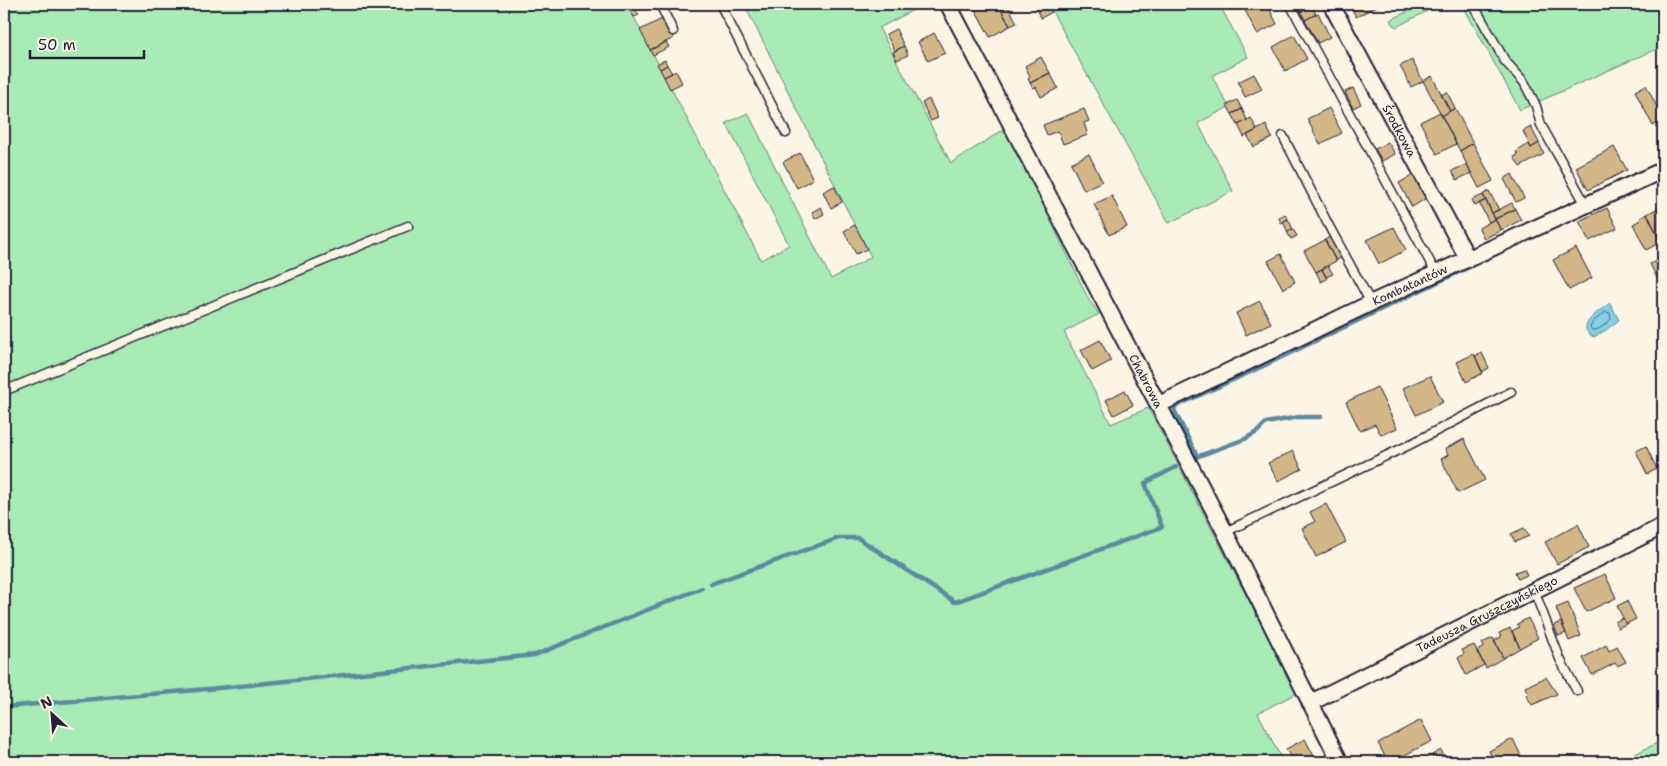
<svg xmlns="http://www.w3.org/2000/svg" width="1667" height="766" font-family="'Shantell Sans',sans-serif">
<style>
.green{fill:#a8ebb5;stroke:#658678}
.water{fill:#84cfe4;stroke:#5d8aa0}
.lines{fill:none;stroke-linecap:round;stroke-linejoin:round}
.shore{stroke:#49677f;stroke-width:1}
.stream{stroke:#5d8aa0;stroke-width:4.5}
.building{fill:#d3b788;stroke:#22223b}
.lane-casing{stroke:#22223b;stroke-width:11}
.street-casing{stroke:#22223b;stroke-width:19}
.lane{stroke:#fcf5e5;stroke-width:8}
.street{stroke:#fcf5e5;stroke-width:15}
.labels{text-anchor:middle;stroke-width:4;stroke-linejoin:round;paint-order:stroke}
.street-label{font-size:12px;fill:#22223b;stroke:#fcf5e5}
</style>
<rect width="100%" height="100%" fill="#fcf5e5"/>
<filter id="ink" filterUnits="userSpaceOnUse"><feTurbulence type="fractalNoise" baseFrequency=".02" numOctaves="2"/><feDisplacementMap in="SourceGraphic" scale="10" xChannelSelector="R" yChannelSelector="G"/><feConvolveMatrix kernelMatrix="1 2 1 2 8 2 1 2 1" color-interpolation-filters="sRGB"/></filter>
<g filter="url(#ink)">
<path class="green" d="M4 4H627L761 260 789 245 726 123 748 113 831 279 871 257C828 173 787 88 744 4H925L879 28 951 163 1003 130H1007L1089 300 1099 314 1064 332 1111 424 1148 408 1157 424 1297 693 1258 713 1283 762H4Z
M1048 4H1219L1248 57 1212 76 1229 107 1198 123 1233 191 1169 223Z
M1424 4H1441L1396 27 1390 20Z
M1462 4H1663V46L1520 110Z
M1663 740V762H1619Z"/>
<path class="water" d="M1610 303 1619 320 1606 330 1594 337C1572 327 1601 310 1610 303Z"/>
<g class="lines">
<path class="shore" d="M1606 312 1610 313 1611 319C1606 324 1599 331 1592 330L1590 327 1593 322Z"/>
<path class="stream" d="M1004 128 1006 132
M1197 456 1175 412 1174 408 1176 406 1261 367 1517 244
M1196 457 1245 439 1257 432 1266 423 1299 417H1321
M711 584 839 538H858L955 602 1162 527 1145 483 1176 467
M4 707 230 687 535 655 702 588"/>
</g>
<path class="building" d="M627 4H642L630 11Z
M985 4H998L1010 26 990 37 975 9Z
M1045 4H1048L1052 12 1041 18 1036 8Z
M1242 4H1267L1277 24 1257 34Z
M1296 4H1307L1309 7 1301 12Z
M1353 4H1378L1379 5 1356 17 1350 5Z
M1008 6 1017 23 1010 26 1001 10Z
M1312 6 1316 14 1305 20 1301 12Z
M635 8 639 15 634 17 630 11Z
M1318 13 1330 37 1318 43 1305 20Z
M664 18 674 38 650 50 640 30Z
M896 29 904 46 895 51 886 34Z
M934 33 945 53 928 61 918 42Z
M1294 35 1307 59 1285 71 1273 47Z
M666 42 669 47 653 55 650 50Z
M904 46 908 55 897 60 893 52Z
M1041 57 1050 73 1030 83 1028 78 1030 76 1025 66Z
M665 60 667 65 660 69 657 64Z
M1412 60 1423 81 1411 87 1400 66Z
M667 65 672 73 664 77 660 69Z
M676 71 682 83 670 89 664 77Z
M1050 73 1058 88 1041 97 1036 87 1033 88 1030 83Z
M1254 74 1262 89 1245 97 1238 82Z
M1432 76 1450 111 1442 116 1423 81Z
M1646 85 1663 119 1662 121 1653 126 1635 91Z
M1353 88 1361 104 1353 108 1345 92Z
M1447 92 1455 108 1450 111 1441 95Z
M929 99 938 118 931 121 922 103Z
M1237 100 1242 109 1232 114 1227 105Z
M1329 108 1342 133 1320 144 1307 119Z
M1455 108 1473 143 1460 151 1442 116Z
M1084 109 1089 121 1084 123 1088 135 1063 144 1058 131 1047 135 1043 125Z
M1242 109 1247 120 1238 125 1232 114Z
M1440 112 1456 144 1437 154 1420 122Z
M1251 118 1257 130 1244 137 1238 125Z
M1266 125 1272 138 1254 147 1247 135Z
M1531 127 1539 143 1531 148 1523 131Z
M1388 142 1395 154 1382 161 1375 149Z
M1473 143 1493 181 1479 188 1460 151Z
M1539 143 1544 154 1520 167 1514 157 1518 155 1516 152 1529 144 1531 148Z
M1614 147 1627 170 1588 190 1576 167Z
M800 153 813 179 797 188 783 162Z
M1089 154 1102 181 1084 190 1071 163Z
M1467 164 1471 173 1457 180 1452 171Z
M1417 173 1430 196 1412 207 1399 183Z
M1512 174 1524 198 1516 202 1504 179Z
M834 186 842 202 831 208 823 192Z
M1489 191 1499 210 1492 213 1483 195Z
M1483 195 1486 200 1475 206 1472 200Z
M1112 196 1127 227 1109 235 1094 204Z
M1486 200 1495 219 1489 222 1479 203Z
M1512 203 1515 209 1495 219 1492 213Z
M821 207 824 214 815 219 812 212Z
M1660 207 1663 212V238L1660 240 1647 214Z
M1607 208 1617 228 1589 241 1579 221Z
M1515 209 1521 220 1501 230 1495 219Z
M1285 214 1288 219 1281 223 1279 218Z
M1647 214 1661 242 1646 250 1633 224 1641 220 1640 218Z
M1288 219 1293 229 1288 232 1283 222Z
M1495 219 1501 230 1484 239 1479 228Z
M855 225 867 249 856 254 844 231Z
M1394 227 1406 250 1379 264 1367 240Z
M1293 229 1297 236 1291 239 1287 232Z
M1331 236 1342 257 1336 261 1325 240Z
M1325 240 1336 261 1316 272 1304 251Z
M1576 248 1592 278 1569 290 1553 260Z
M1281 254 1295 282 1283 289 1268 261Z
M1656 261 1663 275 1657 278 1650 264Z
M1328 266 1333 274 1326 277 1322 269Z
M1322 269 1327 279 1321 282 1316 272Z
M1260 301 1271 323 1246 335 1236 313Z
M1100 340 1111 361 1092 371 1081 350Z
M1482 353 1489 368 1482 372 1475 356Z
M1474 354 1483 373 1466 382 1457 362Z
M1430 376 1443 402 1416 415 1403 388Z
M1377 387 1397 428 1381 435 1375 424 1360 431 1346 402Z
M1125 390 1133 405 1114 415 1106 400Z
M1464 439 1485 480 1458 493 1441 459 1448 455 1445 449Z
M1646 446 1657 469 1647 474 1636 451Z
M1293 451 1302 469 1278 481 1268 463Z
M1326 504 1346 542 1316 557 1302 528 1315 522 1310 512Z
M1578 524 1589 547 1557 564 1545 542Z
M1524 528 1529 536 1515 542 1511 534Z
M1524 569 1527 575 1518 579 1515 572Z
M1605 574 1616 598 1586 612 1574 588Z
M1627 601 1636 619 1626 624 1617 606Z
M1568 603 1581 636 1569 641 1556 608Z
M1528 618 1538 638 1520 648 1512 631 1519 627 1517 624Z
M1623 618 1626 624 1618 628 1615 622Z
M1561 622 1566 633 1558 636 1554 625Z
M1510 628 1520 648 1503 658 1494 641 1501 637 1499 633Z
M1493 638 1503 658 1486 668 1477 651 1484 647 1482 643Z
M1474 645 1484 665 1466 675 1458 658 1464 654 1462 650Z
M1606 645 1609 651 1617 646 1626 662 1617 666 1615 663 1592 675 1583 658Z
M1546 677 1557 694 1532 705 1526 695 1528 693 1525 687Z
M1421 720 1432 741 1391 762H1388L1378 743Z
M1305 739 1317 762H1293L1286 749Z
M1513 739 1524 762H1500L1498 759 1494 761 1489 751Z
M1441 750 1447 762H1435L1432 755Z
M1432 755 1435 762H1418Z"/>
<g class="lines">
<g class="lane-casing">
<path id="lane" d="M660 4 673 31
M720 4 786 133
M1290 4 1436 273
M1473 4 1505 61 1524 82 1536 106 1541 125 1586 205
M1283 136 1331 230 1371 303
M4 391 408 226
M1225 532 1407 446 1511 392
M1534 590 1560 659 1577 691"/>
</g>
<g class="street-casing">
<g id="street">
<path id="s1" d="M948 4 1225 532 1340 762"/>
<path id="s2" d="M1331 4 1468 259"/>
<path id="s3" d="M1158 405 1371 303 1663 170"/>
<path id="s4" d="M1310 703 1663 526"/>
</g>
</g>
<use href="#lane" class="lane"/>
<use href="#street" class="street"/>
</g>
</g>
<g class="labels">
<g class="street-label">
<text dy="4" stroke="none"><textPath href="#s2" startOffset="144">Środkowa</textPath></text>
<text dy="4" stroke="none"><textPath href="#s3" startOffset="279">Kombatantów</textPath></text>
<text dy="4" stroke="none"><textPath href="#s1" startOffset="426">Chabrowa</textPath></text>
<text dy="4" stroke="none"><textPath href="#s4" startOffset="198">Tadeusza Gruszczyńskiego</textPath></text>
</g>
</g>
<rect width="1667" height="766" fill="none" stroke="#fcf5e5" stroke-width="20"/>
<rect x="10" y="10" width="1647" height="746" fill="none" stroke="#22223b" stroke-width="2" filter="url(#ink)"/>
<g transform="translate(52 714) rotate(334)" stroke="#fcf5e5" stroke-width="4" paint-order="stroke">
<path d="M0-4L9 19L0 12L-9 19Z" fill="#22223b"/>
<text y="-8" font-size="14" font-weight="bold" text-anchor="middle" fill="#22223b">N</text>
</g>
<path d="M30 50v8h114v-8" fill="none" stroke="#22223b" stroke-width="2.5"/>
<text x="38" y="50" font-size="15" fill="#22223b" stroke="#fcf5e5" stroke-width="4" paint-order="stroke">50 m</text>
</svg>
